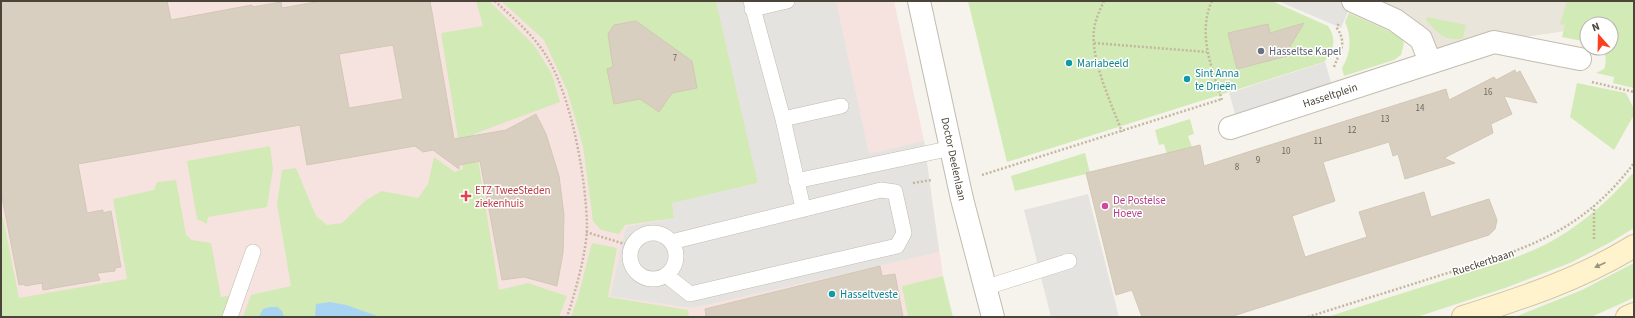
<svg xmlns="http://www.w3.org/2000/svg" width="1635" height="318" font-family="'Source Sans 3',sans-serif">
<style>
.residential{fill:#eae5da}
.medical{fill:#f6e3e0}
.green{fill:#d2eab5}
.parking{fill:#e5e3e0}
.water{fill:#a9d4f2}
.building{fill:#d8cfc1;stroke:#d3c7b4;fill-rule:evenodd}
.lines{fill:none;stroke-linecap:round;stroke-linejoin:round}
.service-casing{stroke:#c2bbae;stroke-width:16}
.minor-casing{stroke:#c2bbae;stroke-width:24}
.secondary-casing{stroke:#d6c79b;stroke-width:24}
.path{stroke:#c4b79f;stroke-width:2.5;stroke-dasharray:2 2;stroke-linecap:butt}
.service{stroke:#fff;stroke-width:15}
.minor{stroke:#fff;stroke-width:22}
.secondary{stroke:#fff3cd;stroke-width:22}
.oneway{fill:#9c937c}
.worship-dot{fill:#6b7280;stroke:#fff;stroke-width:1.5}
.culture-dot{fill:#0f9aa8;stroke:#fff;stroke-width:1.5}
.health-dot{fill:#e0444e;stroke:#fff;stroke-width:1.5}
.hotel-dot{fill:#d1479c;stroke:#fff;stroke-width:1.5}
.labels{text-anchor:middle;stroke-width:3;stroke-linejoin:round;paint-order:stroke}
.number-label{font-size:9px;fill:#6e675b}
.worship-label{font-size:11px;fill:#5b616d;stroke:#fff;text-anchor:start}
.culture-label{font-size:11px;fill:#0d838f;stroke:#fff;text-anchor:start}
.street-label{font-size:11px;fill:#4b4439;stroke:#fff}
.health-label{font-size:11px;fill:#be3a42;stroke:#fff;text-anchor:start}
.hotel-label{font-size:11px;fill:#b23c85;stroke:#fff;text-anchor:start}
</style>
<rect width="100%" height="100%" fill="#f6f3ec"/>
<path class="residential" d="M1331 1H1601L1587 24V28L1433 50Z"/>
<path class="medical" d="M1 1H894L924 141 943 276 903 286 908 317H1Z"/>
<path class="green" d="M476 1H489L534 45 552 74 560 102 474 134 499 290 528 283 567 296 559 317H243L251 295 291 286 277 204 282 170 296 168 316 216 327 225 342 223 366 200 382 191 418 198 428 184 434 157 455 172 463 169 441 33 483 26Z
M501 1H716L758 183 673 203 674 218 625 225 619 234 601 230 593 221 583 146 567 90 544 40Z
M968 1H1272L1328 26C1337 39 1334 50 1324 62L1007 162Z
M1567 1H1634V88L1613 83 1614 77 1596 73 1604 69C1607 61 1606 54 1601 48H1611V24H1587V42L1562 37 1565 25 1560 24Z
M1349 13 1400 36 1404 43 1401 55 1394 60 1344 76 1342 68C1351 53 1352 38 1345 22Z
M1427 17 1466 25 1463 38C1445 43 1437 32 1426 20Z
M1577 83 1626 93 1634 109V115L1614 150 1570 117Z
M1190 119 1194 134 1188 136 1192 147 1167 154 1164 144 1159 145 1155 130Z
M270 146 273 169 267 207 208 217 207 224 197 219 187 161Z
M1085 153 1090 173 1015 191 1011 176Z
M1632 174 1634 175V228L1611 242 1570 263 1505 288 1417 317H1327C1371 303 1416 289 1460 275 1493 265 1527 256 1557 238 1586 221 1610 199 1632 174Z
M176 180 186 235 192 240 211 243 221 297 234 295 224 317H1V218H3L19 298 127 279 113 199 154 190 157 182Z
M592 243 617 248 608 297 688 310 689 317H571L578 297Z
M1634 263V297L1629 300 1591 317H1515L1582 290Z
M943 276 953 317H908L902 286Z"/>
<path class="parking" d="M716 1H836L869 154 924 141 939 252 692 308 610 296 626 227 674 218 672 203 758 183Z
M1278 1H1337L1350 7 1341 28Z
M1325 62 1333 89 1237 120 1229 93Z
M1088 194 1119 317H1051L1024 210Z"/>
<path class="water" d="M330 302 346 305 380 317H315L316 304Z
M270 307H277L282 311 284 317H259L263 309Z"/>
<path class="building" d="M1 1H167L171 20 252 5V7L281 2 282 8 321 1H430L454 139 506 130 536 114 546 134 559 176 564 215 563 253 557 286 524 277 502 280 480 161 459 165V169L433 150 423 152 415 146 307 165 300 125 78 164 87 213 103 210V213L111 211 121 267 115 268V271L97 273 100 280 43 290 42 283 25 286V284L19 285 1 192ZM393 45 403 99 349 108 339 54Z
M636 21 692 61 697 88 672 93 659 112 640 99 614 104 607 69 613 67 608 34 614 25Z
M1304 23 1289 48 1291 55 1237 69 1228 33 1268 24 1270 33Z
M1515 70 1516 73 1520 71 1537 103 1504 96 1512 114 1491 124 1493 133 1444 158 1455 163 1405 179 1398 154 1393 156 1389 142 1323 162 1335 201 1292 216 1305 257 1367 237 1359 212 1424 192 1431 217 1489 199 1497 220 1495 229 1489 235 1230 317H1142L1132 290 1116 295 1086 173 1200 145 1204 166 1446 89 1449 100 1494 77 1496 80Z
M880 266 882 276 895 274 903 317H706L705 309Z"/>
<g class="lines">
<g class="service-casing">
<path id="service" d="M751 1 783 119 803 208
M752 9 787 1
M783 119 841 106
M796 181 952 148
M630 256a23 23 0 1 1 46 0a23 23 0 1 1-46 0Z
M666 275 690 294 897 246 904 233 895 192 881 190 671 242
M984 288 1069 261
M230 317 253 252"/>
</g>
<g class="minor-casing">
<path id="minor" d="M919 1 962 199 993 317
M1353 1 1395 20 1421 39 1430 62
M1230 128 1494 42 1580 59"/>
</g>
<g class="secondary-casing">
<path id="secondary" d="M1463 317C1522 298 1581 279 1634 246
M1627 317 1634 314"/>
</g>
<path class="path" d="M495 1C514 19 535 36 548 59 572 99 586 179 587 226 587 251 575 293 567 317
M1104 1C1100 10 1095 20 1094 30 1090 59 1112 105 1122 132
M1212 1C1197 34 1212 68 1222 100
M1094 43 1207 52
M1334 67C1339 52 1348 45 1337 28L1339 22
M1592 82 1634 92
M982 175 1222 99
M913 183 932 180
M586 232 631 246
M1594 239V206
M1308 317C1351 303 1395 290 1438 276 1520 251 1580 235 1634 163"/>
<use href="#service" class="service"/>
<use href="#minor" class="minor"/>
<use href="#secondary" class="secondary"/>
</g>
<defs><path id="oneway-solid" d="M-6-.8H1V-3.2L6.5 0L1 3.2V.8H-6Z"/></defs>
<use class="oneway" href="#oneway-solid" transform="translate(1600 265) rotate(156)"/>
<circle class="worship-dot" cx="1261" cy="51" r="4"/>
<g class="culture-dot">
<circle cx="1069" cy="63" r="4"/>
<circle cx="1187" cy="79" r="4"/>
<circle cx="832" cy="294" r="4"/>
</g>
<path class="health-dot" d="M464 190h4v4h4v4h-4v4h-4v-4h-4v-4h4z"/>
<circle class="hotel-dot" cx="1105" cy="206" r="4"/>
<g class="labels">
<g class="number-label">
<text x="675" y="61">7</text>
<text x="1488" y="95">16</text>
<text x="1420" y="111">14</text>
<text x="1385" y="122">13</text>
<text x="1352" y="133">12</text>
<text x="1318" y="144">11</text>
<text x="1286" y="154">10</text>
<text x="1258" y="163">9</text>
<text x="1237" y="170">8</text>
</g>
<g class="worship-label">
<text x="1269" y="55">Hasseltse Kapel</text>
</g>
<g class="culture-label">
<text x="1077" y="67">Mariabeeld</text>
<text x="1195" y="77">Sint Anna<tspan x="1195" dy="13">te Drieën</tspan></text>
<text x="840" y="298">Hasseltveste</text>
</g>
<g class="street-label">
<text transform="translate(1330 95) rotate(-18)" y="4">Hasseltplein</text>
<text transform="translate(954 159) rotate(78)" y="4">Doctor Deelenlaan</text>
<text transform="translate(1483 262) rotate(-18)" y="4">Rueckertbaan</text>
</g>
<g class="health-label">
<text x="475" y="194">ETZ TweeSteden<tspan x="475" dy="13">ziekenhuis</tspan></text>
</g>
<g class="hotel-label">
<text x="1113" y="204">De Postelse<tspan x="1113" dy="13">Hoeve</tspan></text>
</g>
</g>
<rect width="1635" height="318" fill="none" stroke="#4b4439" stroke-width="4"/>
<g transform="translate(1599 36) rotate(340)"><circle r="19" fill="#ffffff" stroke="#b7b4b0"/>
<path d="M0-3L7 15L0 10L-7 15Z" fill="#fc3f1d"/>
<text y="-6" font-size="11" font-weight="bold" text-anchor="middle" fill="#4b4439">N</text>
</g>
</svg>
